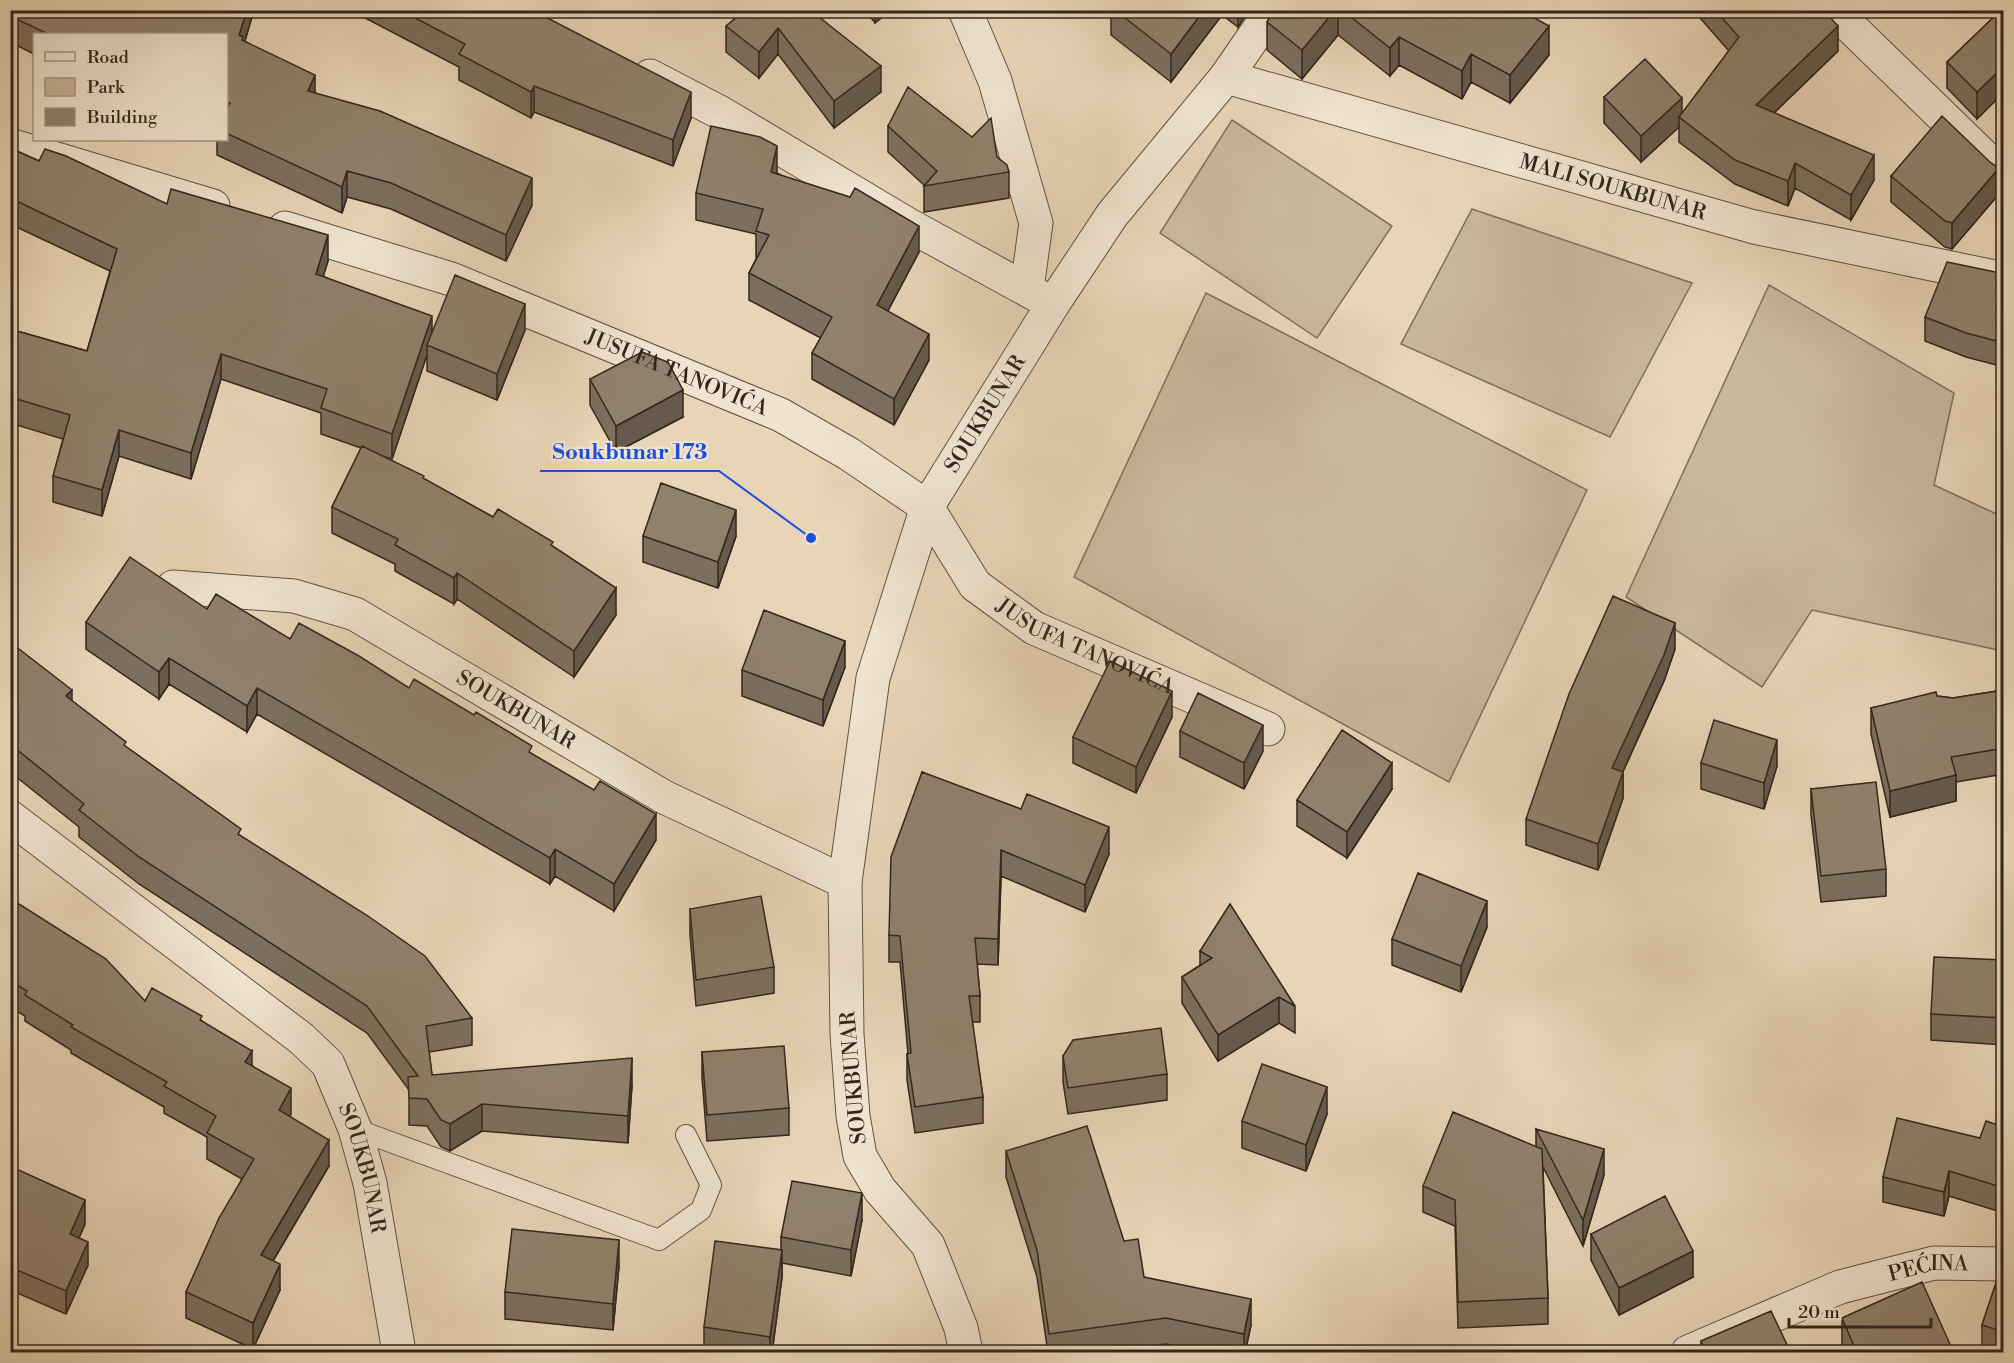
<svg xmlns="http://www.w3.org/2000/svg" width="2014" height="1363" font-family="'Libre Bodoni',serif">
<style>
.green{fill:#c9b79d;stroke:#7d6f5d;stroke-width:1.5}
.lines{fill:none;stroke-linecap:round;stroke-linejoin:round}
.lane-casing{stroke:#5f5244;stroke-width:22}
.street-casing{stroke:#5f5244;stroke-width:35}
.lane{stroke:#f0e4d0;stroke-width:20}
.street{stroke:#f0e4d0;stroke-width:33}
.wall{fill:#7c6f5e;stroke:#31271d;stroke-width:1.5}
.shaded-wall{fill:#655a4c;stroke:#31271d;stroke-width:1.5}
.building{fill:#90816d;stroke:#31271d;stroke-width:1.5}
.labels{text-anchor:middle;stroke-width:4.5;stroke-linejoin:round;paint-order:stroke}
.street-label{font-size:21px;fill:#31271d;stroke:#f0e4d0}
.leader{fill:none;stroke:#1d4ed8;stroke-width:2}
.callout-dot{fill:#1d4ed8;stroke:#f0e4d0;stroke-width:2}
.callout-label{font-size:22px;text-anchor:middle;font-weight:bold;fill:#1d4ed8;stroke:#f0e4d0;stroke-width:4.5;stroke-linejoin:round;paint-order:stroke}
</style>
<rect width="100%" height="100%" fill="#e8d5b7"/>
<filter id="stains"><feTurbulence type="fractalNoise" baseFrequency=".00333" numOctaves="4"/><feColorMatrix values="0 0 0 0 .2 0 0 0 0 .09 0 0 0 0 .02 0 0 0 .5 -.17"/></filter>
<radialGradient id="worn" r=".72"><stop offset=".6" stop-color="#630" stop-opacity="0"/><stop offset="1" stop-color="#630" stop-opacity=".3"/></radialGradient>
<path class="green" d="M1232 120 1392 226 1317 338 1160 233Z
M1472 209 1692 283 1610 437 1401 344Z
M1769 285 1954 393 1934 485 2003 517V651L1812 610 1762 687 1626 597Z
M1206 293 1587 490 1449 782 1074 577Z"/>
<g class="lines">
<g class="lane-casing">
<path id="lane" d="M355 1129 659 1240 701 1210 711 1185 686 1135"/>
</g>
<g class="street-casing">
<g id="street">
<path d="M965 10 995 81 1036 223 1027 288"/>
<path d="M1833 10 2004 176"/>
<path d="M650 76 721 113 907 224 1053 304"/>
<path id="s1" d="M1226 77 1754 227 2004 279"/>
<path d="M10 145 213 206"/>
<path id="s2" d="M285 228 451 279 781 415 849 454 927 507 975 585 1034 628 1268 729"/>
<path id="s3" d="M173 587 294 596 355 614 664 797 845 882"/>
<path id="s4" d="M10 817 302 1039 328 1064 355 1129 370 1183 399 1352"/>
<path id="s5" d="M966 1352 961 1328 928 1245 880 1190 860 1156 853 1116 847 1034 845 882 873 678 927 507 1053 304 1112 215 1226 77 1272 10"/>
<path id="s6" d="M1688 1352 1840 1287 1934 1263 2004 1264"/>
</g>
</g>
<use href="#lane" class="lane"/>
<use href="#street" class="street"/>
</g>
<path class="wall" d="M10 10H254L245 41 315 93 532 205 506 261 391 209 347 197 342 213 217 155V140H226V34H34V54L10 42Z
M323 10H338L336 16Z
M350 10H532L691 118 673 166 534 112 531 118 459 80V67Z
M745 10H812L811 11 881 92 834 128 778 54 759 78 726 52V26Z
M865 10H891L875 23Z
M1111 10H1249L1238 27 1222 15 1171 82 1111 35Z
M1274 10H1520L1549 55 1510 103 1471 82 1462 99 1399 65 1390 76 1338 35 1302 79 1267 50V22Z
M1693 10H1823L1838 51 1774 113 1874 180 1851 220 1795 188 1788 206 1735 184 1679 142V127L1641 162 1604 123V97L1682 114 1729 51Z
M1987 10H2004V92L1977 119 1947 88V62L1993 18Z
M888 126 997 157 1009 172V198L924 212V185L888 152Z
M10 148 39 161 167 204 328 261 323 276 432 334 525 330 497 400 427 371V355L392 459 382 456 493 517 553 547 616 615 574 677 457 599 454 604 395 571V564L332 533V507L361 448 321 434V413L221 379 191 479 119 456 102 516 53 502V476L63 439 10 423V329L87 351 110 271 10 224Z
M777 173 919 252 888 311 929 360 894 425 812 379V353L821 338 749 300V273L757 257H756V234L696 220V193Z
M1891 176 1999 194 1952 249 1945 247 1891 202Z
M2000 273H2004V367L1966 357 1925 341V317Z
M590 379 683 417 616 452 590 405Z
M643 536H736L718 588 643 562Z
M207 609 290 639 409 688 532 754 656 840 614 911 555 876 550 884 257 714 247 732 169 684 159 699 86 649V622Z
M10 642 72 701 126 747 472 1018V1045L429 1052 432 1075 632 1085 628 1143 482 1131 450 1151 441 1147 427 1126 409 1125V1090L367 1033 139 884 79 837V827L10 772Z
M1675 649 1664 681 1623 772V798L1598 870 1526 845V819Z
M845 667 823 726 742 696V670Z
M2004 690V774L1956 782V801L1890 817 1871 734V708L1937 696 1953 698Z
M1172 717 1136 793 1073 763V737Z
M1180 731 1263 751 1244 789 1180 757Z
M1701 763 1777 766 1764 809 1701 789Z
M922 772 1109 854 1085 912 1001 876 998 965 977 964 980 996V1022H972L983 1097V1123L915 1133 907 1080V1054H908L900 962H889V935Z
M1392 789 1347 858 1297 826V800Z
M1811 789 1886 869V896L1821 902 1811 815Z
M10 895 13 900 145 1001 202 1021 252 1065 291 1114 290 1116 329 1166 273 1261 280 1290 253 1349 186 1318V1292L242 1179 207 1159V1137L164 1113V1107L71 1053V1050L25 1021V1016L10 1007Z
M690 909 774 967V993L696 1006 690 935Z
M1487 927 1461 992 1392 965V939Z
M1200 951 1295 1006V1033L1279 1023 1218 1061 1182 1003V977L1200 965Z
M2004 960V1045L1931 1040V1014Z
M702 1052 789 1108V1135L707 1141 702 1078Z
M1063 1056 1167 1074V1100L1068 1114 1063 1082Z
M1327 1114 1306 1171 1242 1148V1121Z
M2004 1127V1213L1949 1196 1944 1216 1883 1202V1177L1980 1138Z
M1536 1129 1604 1175 1583 1246 1543 1167 1548 1298V1324L1458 1328 1455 1226 1423 1212V1186L1536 1147Z
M1006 1151 1144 1277 1251 1325 1245 1353H1206L1166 1344 1107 1353H1048L1037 1277 1006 1177Z
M10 1177 85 1224 79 1238 88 1265 66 1314 10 1290Z
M862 1220 851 1276 782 1263V1277L772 1353H704V1327L781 1250V1237Z
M1591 1234 1693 1277 1619 1315 1591 1260Z
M2004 1259V1353H1989L1982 1350V1325Z
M619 1266 613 1330 505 1319V1292Z
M1842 1318 1954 1353H1845L1842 1344Z
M1701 1341 1791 1353H1701Z"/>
<path class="shaded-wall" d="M247 10H254L243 47 239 35Z
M875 10H891L875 23Z
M1204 10H1222V15L1171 82V54Z
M1238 10H1249L1238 27Z
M1335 10H1338V35L1302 79V50Z
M1549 26V55L1510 103V75Z
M1838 26V51L1756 130V105Z
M778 28V54L759 78V52Z
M1399 37V65L1390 76V48Z
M1471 54V82L1462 99V71Z
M881 66V92L834 128V101Z
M2004 66V92L1977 119V92Z
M315 75V101L308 91Z
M534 86V112L531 118V92Z
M691 92V118L673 166V140Z
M1682 98V119L1679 117V127L1641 162V136Z
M777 146V172L771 198V172Z
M1874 155V180L1851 220V195Z
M1795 163V188L1788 206V181Z
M1999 168V194L1952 249V223Z
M347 171V197L342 213V187Z
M532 178V205L506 261V235Z
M919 226V252L877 331V305Z
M328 235V261L316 300V274Z
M525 304V330L497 400V374Z
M432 316V342L427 345V355L392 459V434Z
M929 334V360L894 425V399Z
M221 354V379L191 479V453Z
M683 390V417L616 452V426Z
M119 430V456L102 516V490Z
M736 510V536L718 588V562Z
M457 573V599L454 604V578Z
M616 588V615L574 677V651Z
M1675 623V649L1664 681 1612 795V768Z
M845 641V667L823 726V700Z
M169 658V684L159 699V672Z
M257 688V714L247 732V706Z
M72 690V717L66 696Z
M1172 691V717L1136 793V767Z
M1263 725V751L1244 789V763Z
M1777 740V766L1764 809V783Z
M1392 763V789L1347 858V832Z
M1623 772V798L1598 870V844Z
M1956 775V801L1890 817V791Z
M656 814V840L614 911V884Z
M1109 827V854L1085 912V885Z
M555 849V876L550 884V858Z
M1001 850V876L998 965V939Z
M1487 901V927L1461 992V966Z
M1279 997V1023L1218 1061V1035Z
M252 1051V1077L245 1062Z
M632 1058V1085L628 1143V1116Z
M1327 1087V1114L1306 1171V1145Z
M291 1088V1114L279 1136V1110Z
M482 1104V1131L450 1151V1124Z
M329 1140V1166L261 1281V1255Z
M1604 1149V1175L1583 1246V1220Z
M1949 1171V1196L1944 1216V1192Z
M862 1193V1220L851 1276V1250Z
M85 1200V1224L70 1258V1234Z
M619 1240V1266L613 1330V1304Z
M88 1242V1265L66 1314V1291Z
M782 1250V1277L772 1353H770V1337Z
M1693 1251V1277L1619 1315V1288Z
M280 1264V1290L253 1349V1323Z
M1251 1299V1325L1245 1353H1244V1334Z"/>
<path class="building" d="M10 10H247L239 35 243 37 242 40 315 75 308 91 380 111 532 178 506 235 391 183 347 171 342 187 226 133V110L230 103 226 102V34H48L10 16Z
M400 10H532L691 92 673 140 534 86 531 92 459 54 465 44Z
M746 10H810L881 66 834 101 778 28 759 52 726 26Z
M1115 10H1204L1171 54Z
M1274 10H1335L1302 50 1267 22Z
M1342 10H1520L1549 26 1510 75 1471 54 1462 71 1399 37 1390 48Z
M1715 10H1823L1838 26 1756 105 1874 155 1851 195 1795 163 1788 181 1735 160 1679 117 1739 37Z
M2001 10H2004V66L1977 92 1947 62Z
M1645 59 1682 98 1641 136 1604 97Z
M908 87 972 137 991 118 997 157 1007 165 1009 172 924 186 937 171 888 126Z
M1942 116 1991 163 1999 168 1952 223 1945 221 1891 176Z
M711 126 760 137 777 146 771 172 850 197 855 188 919 226 877 305 929 334 894 399 812 353 832 317 749 273 769 235 756 231 763 209 696 193Z
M10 148 39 161 45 149 66 156 167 204 171 189 328 235 316 274 432 316 392 434 321 408 327 389 221 354 191 453 119 430 102 490 53 476 70 415 10 397V329L87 351 117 249 10 198Z
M1947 262 2000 273H2004V343L1966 333 1925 317Z
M455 275 525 304 497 374 427 345Z
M642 352 668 362 683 390 616 426 590 379Z
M362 446 424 476 423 478 493 517 498 509 553 542 551 545 616 588 574 651 457 573 454 578 395 545 398 539 332 507Z
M661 483 736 510 718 562 643 536Z
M130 557 207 609 216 594 290 639 299 623 359 656 409 688 414 679 474 715 476 712 532 746 529 752 594 790 600 781 656 814 614 884 555 849 550 858 257 688 247 706 169 658 159 672 86 622Z
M1613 596 1675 623 1664 655 1612 768 1623 772 1598 844 1526 819 1569 694Z
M764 610 845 641 823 700 742 670Z
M10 642 72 690 66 696 126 742 124 745 241 829 238 834 368 916 425 956 472 1018 426 1026 432 1075 632 1058 628 1116 482 1104 450 1124 441 1120 427 1099 409 1098 408 1077 418 1076 367 1006 139 857 79 810 84 804 10 744Z
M1110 661 1172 691 1136 767 1073 737Z
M2004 690V748L1951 757 1956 775 1890 791 1871 708 1936 692 1937 696 1953 698Z
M1198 693 1263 725 1244 763 1180 731Z
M1714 720 1777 740 1764 783 1701 763Z
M1342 730 1392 763 1347 832 1297 800Z
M922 772 1021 809 1027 794 1109 827 1085 885 1001 850 998 939 975 938 980 996H969L983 1097 915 1107 907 1054 911 1053 900 936 889 935 891 857Z
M1876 782 1886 869 1821 876 1811 789Z
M1418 873 1487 901 1461 966 1392 939Z
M10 895 13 896 11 899 106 959 145 1001 152 988 202 1016 200 1020 252 1051 245 1062 291 1088 279 1110 329 1140 261 1255 280 1264 253 1323 186 1292 219 1218 254 1159 207 1133 216 1116 164 1086 167 1082 71 1027 73 1025 25 995 27 991 10 981Z
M761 896 774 967 696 980 690 909Z
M1230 904 1295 1006 1279 997 1218 1035 1182 977 1212 958 1200 951Z
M1934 957 2004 960V1018L1931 1014Z
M1161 1028 1167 1074 1068 1088 1063 1056 1073 1040Z
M784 1046 789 1108 707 1115 702 1052Z
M1262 1064 1327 1087 1306 1145 1242 1121Z
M1453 1112 1542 1149 1548 1298 1458 1302 1455 1200 1423 1186Z
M1897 1118 1980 1138 1986 1121 2004 1127V1188L1949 1171 1944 1192 1883 1177Z
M1087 1126 1124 1241 1138 1239 1144 1277 1251 1299 1244 1334 1166 1318 1049 1334 1037 1250 1006 1151Z
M1536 1129 1604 1149 1583 1220Z
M14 1168 85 1200 70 1234 88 1242 66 1291 10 1267V1177Z
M792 1181 862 1193 851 1250 781 1237Z
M1665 1196 1693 1251 1619 1288 1591 1234Z
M512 1229 619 1240 613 1304 505 1292Z
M715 1241 782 1250 770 1337 704 1327Z
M2004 1259V1332L1982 1325Z
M1922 1282 1954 1353H1857L1842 1318Z
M1771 1311 1791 1353H1707L1701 1341Z"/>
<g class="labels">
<g class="street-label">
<text dy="7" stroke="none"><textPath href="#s1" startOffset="402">MALI SOUKBUNAR</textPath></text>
<text dy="7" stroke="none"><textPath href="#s2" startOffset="418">JUSUFA TANOVIĆA</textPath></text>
<text dy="7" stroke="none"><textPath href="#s5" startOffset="996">SOUKBUNAR</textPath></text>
<text dy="7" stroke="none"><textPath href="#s2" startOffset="922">JUSUFA TANOVIĆA</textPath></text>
<text dy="7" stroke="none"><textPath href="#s3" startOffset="372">SOUKBUNAR</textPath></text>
<text transform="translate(853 1078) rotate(-95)" y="7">SOUKBUNAR</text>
<text dy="7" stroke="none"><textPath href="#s4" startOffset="513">SOUKBUNAR</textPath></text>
<text dy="7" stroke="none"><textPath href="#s6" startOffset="256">PEĆINA</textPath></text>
</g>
</g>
<path class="leader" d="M811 538L719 471H540"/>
<circle class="callout-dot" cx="811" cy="538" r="6"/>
<g class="callout-label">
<text x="630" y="459">Soukbunar 173</text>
</g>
<rect width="2014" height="1363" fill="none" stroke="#e8d5b7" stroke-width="36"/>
<rect x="12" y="12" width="1990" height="1339" fill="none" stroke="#31271d" stroke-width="3"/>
<rect x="18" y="18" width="1978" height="1327" fill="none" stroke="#31271d" stroke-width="1.5"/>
<rect x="33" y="33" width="195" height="108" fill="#f0e4d0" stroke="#a49888" stroke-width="1.5"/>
<rect x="45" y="52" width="30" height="9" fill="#f0e4d0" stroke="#a49888" stroke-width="1.5"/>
<text x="87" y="63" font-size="18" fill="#31271d">Road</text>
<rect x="45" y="78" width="30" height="18" fill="#c9b79d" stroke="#a49888" stroke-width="1.5"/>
<text x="87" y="93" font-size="18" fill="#31271d">Park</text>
<rect x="45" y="108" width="30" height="18" fill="#90816d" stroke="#a49888" stroke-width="1.5"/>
<text x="87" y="123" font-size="18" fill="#31271d">Building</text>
<path d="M1789 1318v9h142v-9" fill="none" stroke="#31271d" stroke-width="3"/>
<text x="1798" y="1318" font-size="18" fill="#31271d" stroke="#f0e4d0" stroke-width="4.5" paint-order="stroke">20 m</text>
<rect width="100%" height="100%" filter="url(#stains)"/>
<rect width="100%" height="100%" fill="url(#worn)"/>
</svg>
